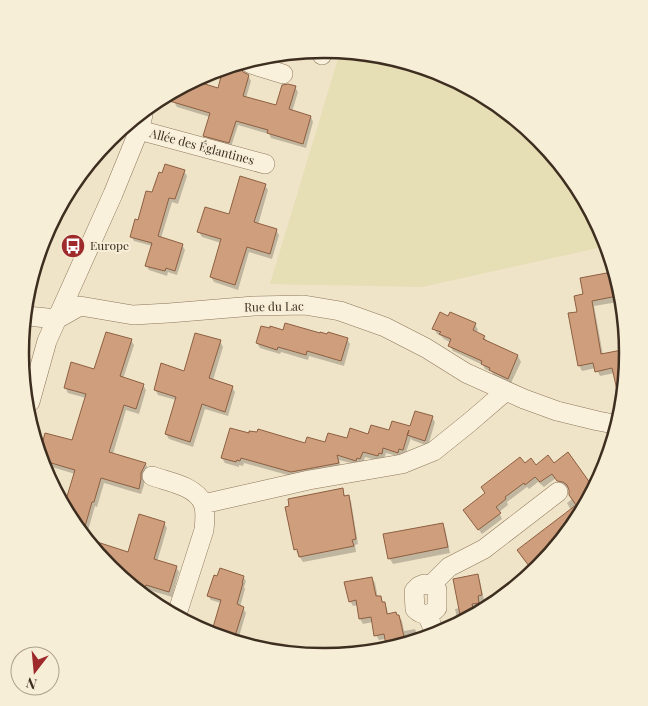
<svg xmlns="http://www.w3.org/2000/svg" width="648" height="706" font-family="'Playfair Display',serif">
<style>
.farmland{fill:#e6deb5}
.shadow{fill:#0003}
.building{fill:#cf9f7d;stroke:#8d5f41}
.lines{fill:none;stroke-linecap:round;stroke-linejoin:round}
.minor-casing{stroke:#8d765c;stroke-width:20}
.minor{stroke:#faf1dc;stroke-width:19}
.labels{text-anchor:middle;stroke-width:4;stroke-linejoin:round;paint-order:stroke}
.street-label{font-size:12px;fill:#3d2e20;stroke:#f7eed8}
.poi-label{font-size:12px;fill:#3d2e20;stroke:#f7eed8;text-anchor:start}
.rim{fill:none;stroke:#3d2e20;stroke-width:2.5}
</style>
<rect width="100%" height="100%" fill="#f0e4c8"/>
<path class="farmland" d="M340 52 441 72 539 138 605 237 607 246 422 287 270 284Z"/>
<path class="shadow" d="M248 76 251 81 246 98 277 106 295 87 298 92 292 112 311 117 313 122 306 148 271 138 269 134 238 125 231 147 207 140 204 135 210 117 177 107 174 102 177 93 194 82 218 89Z
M184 171 187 176 178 204 172 202 161 238 182 245 185 250 177 275 168 272 167 276 149 270 146 265 152 246 134 241 131 236 153 194Z
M265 185 268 190 258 225 276 230 279 235 272 259 249 252 238 290 214 282 211 277 221 243 202 237 199 232 230 215Z
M612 273 618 302 594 306 603 355 627 350 628 353 622 381 615 373 600 376 596 368 582 371 579 365 584 295Z
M475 324 478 330 476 333 484 337 488 342 518 356 521 362 511 383 493 375 492 372 485 369 483 365 453 351 450 346 451 343 444 339 441 336 437 334 434 328Z
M284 332 321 335 347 339 350 344 344 366 309 356 308 360 281 352 280 354 260 348 257 343Z
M131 340 134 345 123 379 143 385 146 390 139 414 126 410 113 454 146 464 148 470 144 479V485L141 494 104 483 97 507 95 506 87 534 66 504 75 474 42 464 40 455 46 434 73 442 86 398 68 393 65 387 95 371Z
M220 341 223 347 213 380 232 387 235 392 228 416 205 409 193 447 169 439 166 434 176 400 158 395 155 389 185 372Z
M432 417 435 422 428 446 412 440 411 438 405 455 401 457 386 453 384 459 380 461 365 457 363 463 359 465 339 460 341 469 295 477 244 463 243 466 239 465V467L225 463 222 458 250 434 306 444H326L411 427Z
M567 454 592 488 539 568 534 572 521 556 571 510 567 503 572 499 570 490 567 487 562 486 556 478 544 487 538 482 529 489 527 487 507 502 508 505 499 512 502 519 482 534 468 516 525 465 536 467 554 464Z
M342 490 346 497 348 496 351 501 358 544 355 545 356 552 303 562 296 551 304 549Z
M164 523 167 528 157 562 176 567 179 572 172 597 149 590 148 594 109 568 91 542 128 553Z
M442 524 445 529 450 553 393 564 390 559Z
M477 576 480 581 484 600 480 601 481 607 456 623 455 618H457L455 609 460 608Z
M243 577 246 581 244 587 245 589 240 607 243 608 246 613 238 640 209 634 211 630H213L221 603 211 600 208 596Z
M372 578 375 583 378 598 380 597 384 603 387 608 388 615 399 616 402 621 404 631 415 629 418 638 387 644 386 639 379 640 376 635 373 622 363 624 360 619 358 605 353 606 350 601Z"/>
<path class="building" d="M233 67 242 70 243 72 249 75 243 96 276 105 282 85 288 84 296 86 289 109 311 116 303 144 267 133 268 130 236 121 229 143 203 136 210 113 166 100 195 81 218 88 223 69Z
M165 164 185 170 175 199 169 198 158 236 183 244 175 271 166 268 165 271 145 266 152 243 130 237 135 219 138 220 146 191 152 192 159 172 162 173Z
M240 176 266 184 254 222 277 229 270 254 247 247 235 285 210 277 221 239 197 232 205 207 229 214Z
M612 272 617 296 592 301 601 354 627 349 628 353 619 399 612 368 595 372 593 363 578 366 568 313 577 312 574 296 583 294 580 278Z
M440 312 448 316 450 312 476 323 473 330 485 336 483 339 518 355 508 379 489 370 490 368 481 364 482 361 448 346 451 339 439 334 441 332 432 329Z
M285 323 320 333V332L327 334 328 332 348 338 341 361 307 351 306 355 278 347 277 350 256 343 261 326 270 328V326L283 330Z
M106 332 132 339 120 376 144 384 136 409 124 405 109 452 146 463 141 473V479L139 489 101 478 94 502H92L84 530 65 503 75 470 41 460 40 452 45 433 72 440 86 394 64 388 71 362 94 369Z
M195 333 221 340 209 378 233 386 225 412 202 404 190 442 165 434 176 397 154 390 161 363 184 371Z
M415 411 433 416 425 441 407 435 409 430 403 450 399 449 398 453 383 448 382 454 379 453 378 456 363 452 360 459 357 458 356 461 337 455 339 463 291 472 241 458 240 461 237 460 236 462 221 458 230 428 249 433V431L257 432 258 429 305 443 307 437 325 442 328 433 347 438 350 428 368 434 371 425 389 430 392 421 410 426Z
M568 452 593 487 544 560 532 570 517 550 576 505 569 495V490L567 485 563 482 557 481 552 474 540 482 535 477 525 485 524 483 505 497 506 499 496 507 501 513 478 530 463 510 485 493 481 487 520 457 525 463 531 458 536 465 548 455 554 463Z
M343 488 344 496 349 495 356 539 352 540 354 546 299 557 297 549 294 550 285 507 289 506 288 499Z
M139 514 165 522 154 559 177 566 169 592 146 585 144 591 109 568 91 540 128 552Z
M443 523 448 547 388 559 383 534Z
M220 568 244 576 242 583H243L237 604 244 607 235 636 234 635 233 639 211 634 221 600 207 596 214 575 217 576Z
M478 574 482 595 478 596 479 603 472 604 474 612 461 620 453 579Z
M372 577 376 596H381L382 602H385L387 614 396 612 397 615H399L405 641 386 645 384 634 374 636 371 617 359 619 356 600 349 602 344 582Z"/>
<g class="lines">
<g class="minor-casing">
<path id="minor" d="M322 55 324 49
M251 64 283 74
M139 130 265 164
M27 316 57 319 80 306 133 315 169 313 254 306 304 305 340 311 385 327 426 348 466 373 524 399 557 411 598 421 614 424
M30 402 47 341 113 194 139 130 143 115
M152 476C168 482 194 485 203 503 206 511 205 521 204 530L177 614
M203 504 309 480 402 464 434 451 470 422 506 391
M424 584 431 585 437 590V608C430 616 422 616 415 609L414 591 419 586Z
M431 585 449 567 484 549 558 492
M427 615 436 635"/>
</g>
<use href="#minor" class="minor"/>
</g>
<defs>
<g id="bus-disc" transform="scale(1.25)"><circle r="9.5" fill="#9e2a2b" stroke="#f7eed8"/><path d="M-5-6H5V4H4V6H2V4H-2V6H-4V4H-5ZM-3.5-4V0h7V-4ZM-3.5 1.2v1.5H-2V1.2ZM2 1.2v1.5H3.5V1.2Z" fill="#fff"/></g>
</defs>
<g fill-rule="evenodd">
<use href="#bus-disc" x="73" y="246"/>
</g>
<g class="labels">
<g class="street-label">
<text transform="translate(202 147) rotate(15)" y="4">Allée des Églantines</text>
<text transform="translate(274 307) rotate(-1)" y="4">Rue du Lac</text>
</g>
<g class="poi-label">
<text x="90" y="250">Europe</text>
</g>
</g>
<path d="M0 0H648V706H0ZM29 353a295 295 0 1 1 590 0a295 295 0 1 1-590 0Z" fill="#f7eed8" fill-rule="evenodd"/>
<path class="rim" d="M29 353a295 295 0 1 1 590 0a295 295 0 1 1-590 0Z"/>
<g transform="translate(35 671) rotate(196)"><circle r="24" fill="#f7eed8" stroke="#ada18e"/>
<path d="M0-4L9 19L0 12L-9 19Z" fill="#9e2a2b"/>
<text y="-8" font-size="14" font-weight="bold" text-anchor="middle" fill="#3d2e20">N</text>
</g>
</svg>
